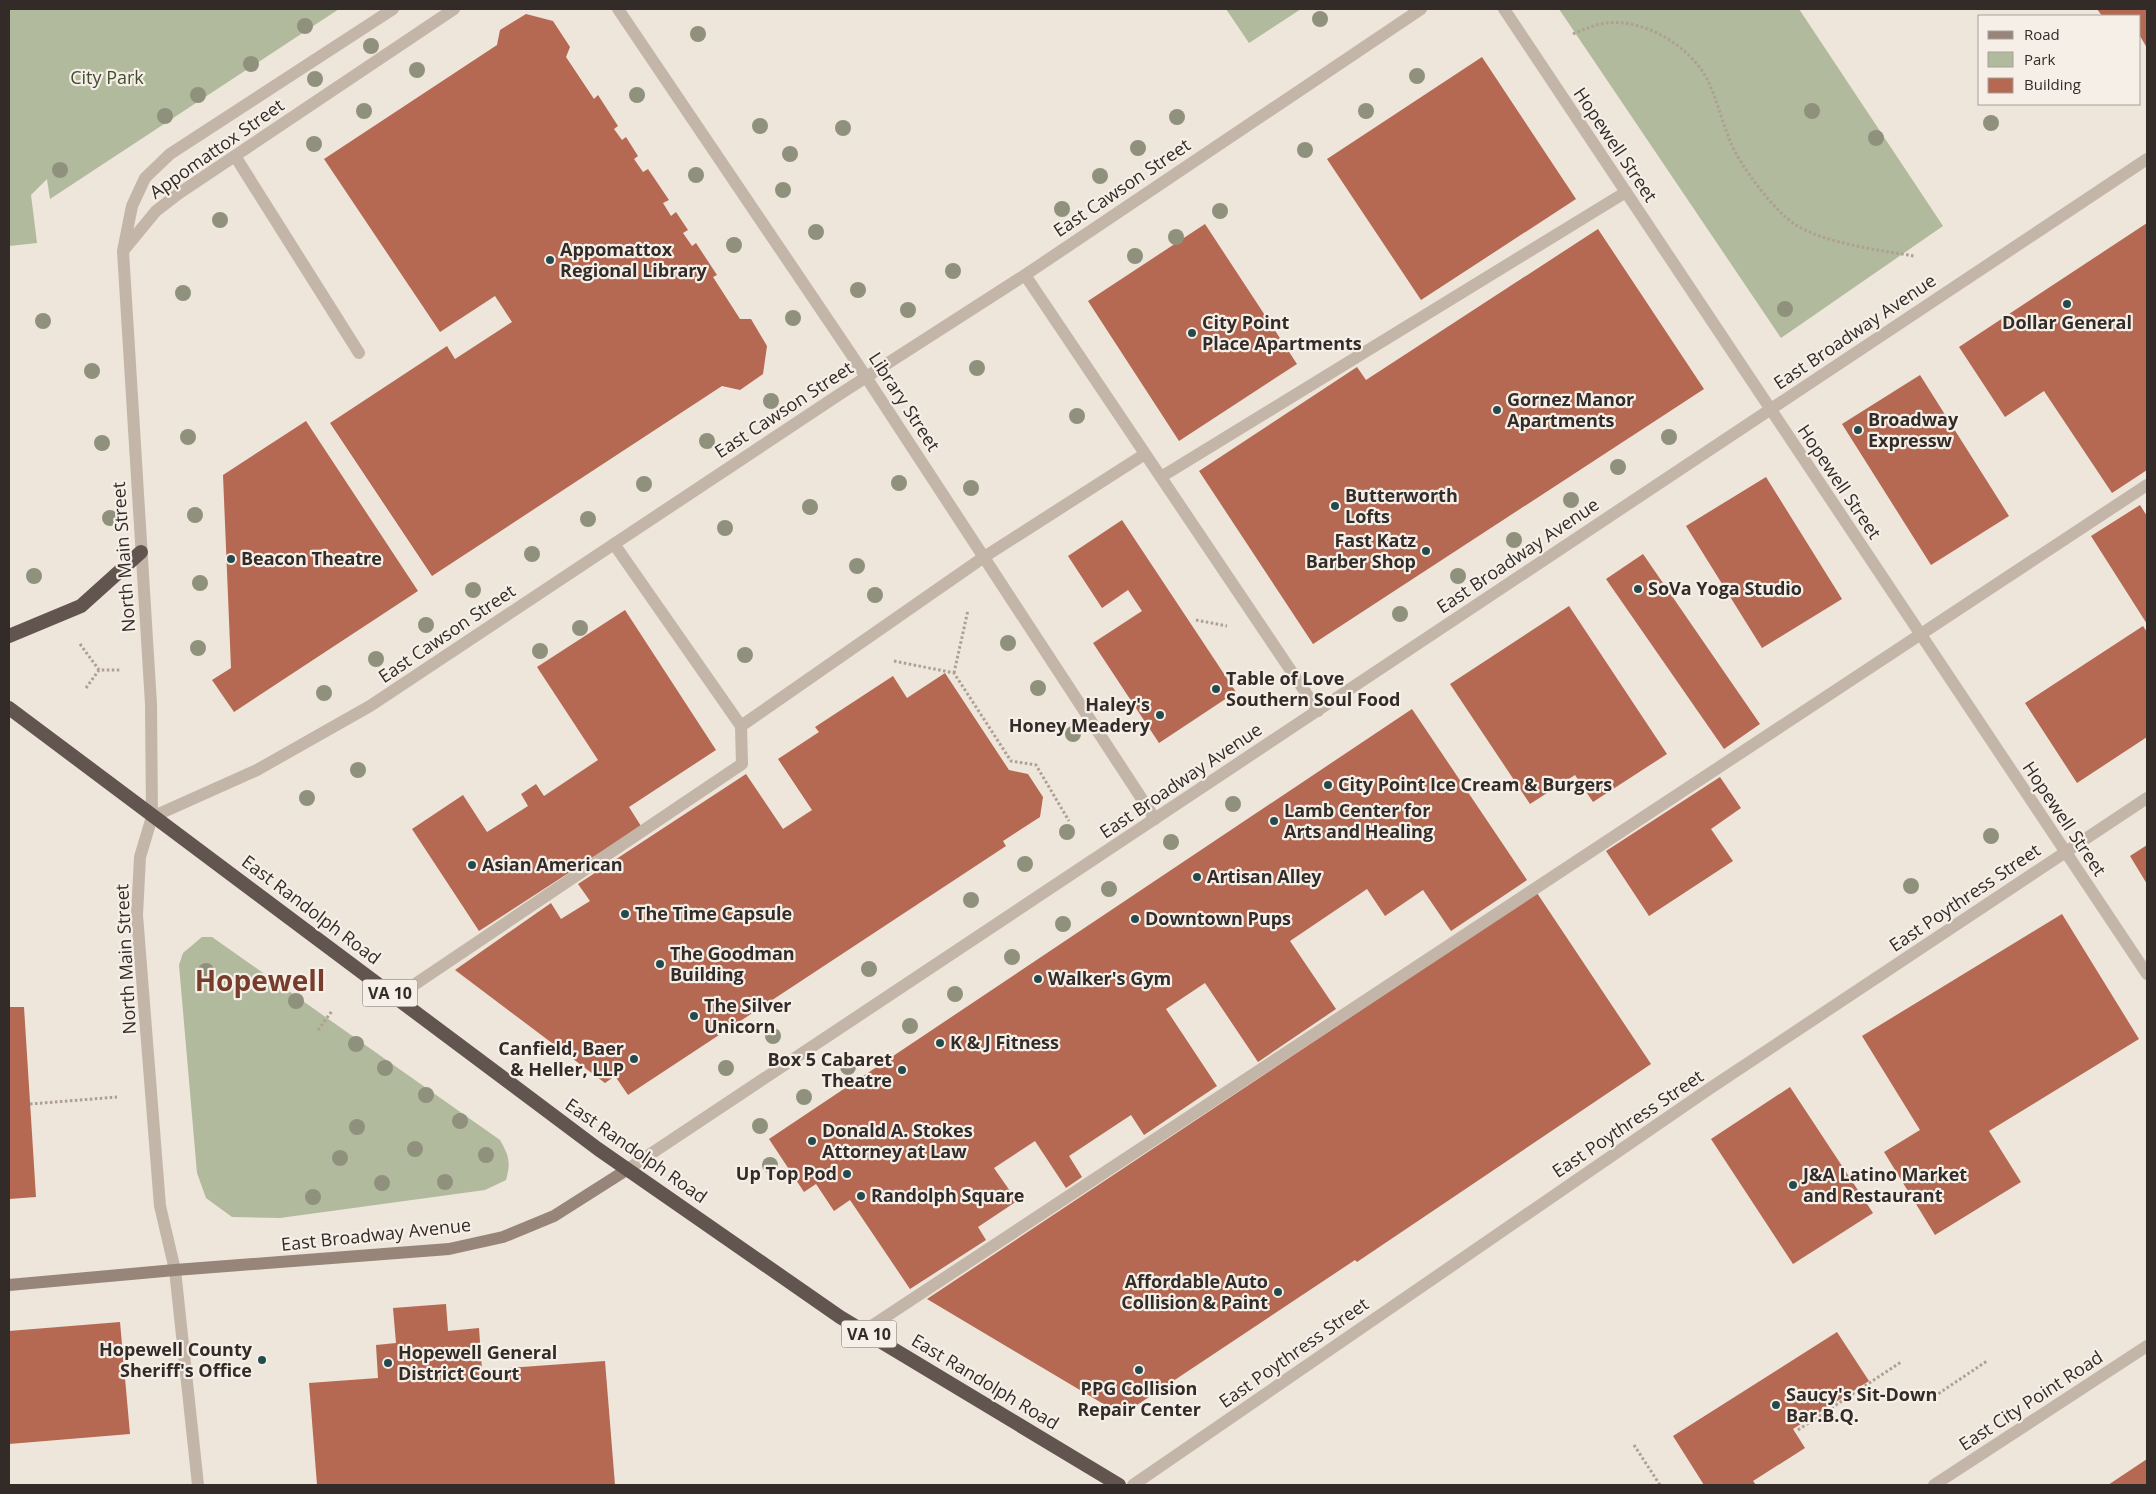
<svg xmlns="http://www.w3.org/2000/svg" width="2156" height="1494" font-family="'Open Sans',sans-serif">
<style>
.green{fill:#b1ba9d}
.building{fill:#b56952}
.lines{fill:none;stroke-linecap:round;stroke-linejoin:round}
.path{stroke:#af9f93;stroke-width:3;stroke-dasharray:2.5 2.5;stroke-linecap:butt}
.service{stroke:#c4b5a9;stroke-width:12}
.minor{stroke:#c4b5a9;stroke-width:12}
.tertiary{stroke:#c4b5a9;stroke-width:12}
.secondary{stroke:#97857a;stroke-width:12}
.trunk{stroke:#62544e;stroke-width:14}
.tree{fill:#8f917c}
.poi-dot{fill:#234b4e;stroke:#f6efe7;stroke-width:2}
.labels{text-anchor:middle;stroke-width:4.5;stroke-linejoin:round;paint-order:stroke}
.shield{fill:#f6efe7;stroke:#6d6661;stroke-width:1}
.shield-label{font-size:16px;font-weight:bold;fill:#322b28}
.park-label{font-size:18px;fill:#424d2f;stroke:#f6efe7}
.street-label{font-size:18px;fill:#322b28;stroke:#f6efe7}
.poi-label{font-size:18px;font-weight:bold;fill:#322b28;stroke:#f6efe7;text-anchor:start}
.town-label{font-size:28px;font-weight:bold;fill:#763d2c;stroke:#f6efe7}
</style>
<rect width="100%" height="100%" fill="#eee5db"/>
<path class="green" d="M9 9H339L50 199 47 179 31 195 37 243 9 246Z
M1226 9H1301L1249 43Z
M1559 9H1799L1943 226 1781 338Z
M202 937H212L500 1140C509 1156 511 1162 506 1180L485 1190 280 1218 232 1217 206 1198 197 1173 179 965 183 953Z"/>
<path class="building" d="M2097 9H2147V48L2140 36V16H2102Z
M526 14 553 21 570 47 566 57 594 99 598 95 618 126 614 129 622 140 626 137 638 156 634 159 643 172 648 169 669 200 663 203 671 216 676 212 688 230 683 233 692 246 696 243 717 275 713 277 740 319H751L767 346 763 374 740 390 722 386 432 576 330 423 447 346 455 359 512 322 495 296 440 332 324 159 497 45 500 30Z
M1482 57 1576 199 1421 300 1327 159Z
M2147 223V470L2112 493 2044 391 2005 417 1959 347Z
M1205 224 1297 364 1179 441 1088 301Z
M1598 229 1704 389 1313 644 1199 471 1357 367 1366 380Z
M1920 375 2009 516 1931 565 1842 424Z
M306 421 418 591 234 712 212 680 231 668 223 475Z
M1766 477 1842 599 1762 648 1686 526Z
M2140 505 2147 516V624L2091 536Z
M1122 520 1236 692 1159 743 1093 643 1142 611 1128 590 1102 608 1068 556Z
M1643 554 1760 724 1724 749 1606 579Z
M1569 606 1667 754 1593 802 1575 775 1530 804 1450 684Z
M625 610 716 750 629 807 641 826 479 931 412 829 463 795 487 832 528 806 521 794 536 784 544 796 598 760 537 667Z
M2143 626 2147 632V737L2077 783 2025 703Z
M945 673 1009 770 1028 774 1043 797 1040 817 1003 841 1006 846 628 1095 615 1076 605 1083 455 970 551 903 561 919 590 901 578 884 746 774 783 829 812 810 778 759 819 732 815 727 893 676 907 698Z
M1412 709 1527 880 1451 931 1423 890 1385 916 1367 889 1290 941 1336 1009 1258 1062 1205 983 1166 1009 1217 1086 1144 1135 1131 1115 1069 1156 1082 1177 1066 1188 1035 1141 994 1168 1017 1201 978 1227 986 1240 910 1289 850 1200 834 1211 816 1184 804 1192 769 1139Z
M1720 777 1741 808 1711 829 1733 861 1649 916 1606 851Z
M2147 845V884L2130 856Z
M1537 893 1651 1064 1357 1262 1355 1260 1122 1415 927 1299Z
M2062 914 2139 1039 1989 1131 2021 1182 1935 1235 1884 1152 1920 1130 1862 1036Z
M9 1007H24L36 1197 9 1199Z
M1790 1087 1873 1213 1793 1264 1711 1139Z
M446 1304 448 1331 479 1328 482 1370 605 1361 615 1485H317L309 1383 378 1378 376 1345 396 1343 393 1308Z
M120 1322 130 1434 9 1444V1331Z
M1837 1332 1869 1381 1793 1429 1805 1448 1753 1481 1756 1485H1704L1673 1436Z
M2147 1459V1485H2108Z"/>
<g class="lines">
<path class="path" d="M1573 34C1584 29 1594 25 1606 23 1643 18 1690 46 1707 79 1717 99 1722 122 1731 143 1741 167 1774 211 1796 225 1827 244 1879 250 1914 256
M1196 620 1227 626
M80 644 99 670H121
M894 661 954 673 1011 761 1036 765 1069 821
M954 673 968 610
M86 688 99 670
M318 1030 332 1011
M30 1104 117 1097
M1926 1402 1987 1361
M1798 1430 1901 1362
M1634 1445 1660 1485"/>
<path class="service" d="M235 156 359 353
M1025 275 1318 711
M1161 477 1626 192
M614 544 741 726 984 557 1145 454
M396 997 742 764 741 726
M864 1331 2147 485"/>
<path class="minor" d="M618 9 851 354 1155 819
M152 817 257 770 370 706 843 392 1025 275 1421 9
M1133 1485 1709 1089 2147 798"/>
<path class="tertiary" d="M1504 9 2147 974
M123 251 156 211 178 194 454 9
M628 1169 2147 159
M198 1485 175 1270 160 1206 137 915 140 857 152 817 151 704 123 251 132 206 145 178 170 154 393 9
M1934 1485 2147 1346"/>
<path class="secondary" d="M9 1285 175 1270 449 1249 503 1237 554 1216 628 1169"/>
<path class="trunk" d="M9 636 81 606 141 552
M9 708 598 1149 840 1317 1119 1485"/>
</g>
<g class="tree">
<circle cx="1320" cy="19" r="8"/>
<circle cx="305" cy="26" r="8"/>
<circle cx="698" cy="34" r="8"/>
<circle cx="371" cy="46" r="8"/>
<circle cx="251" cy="64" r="8"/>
<circle cx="417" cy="70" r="8"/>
<circle cx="1417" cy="76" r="8"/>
<circle cx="315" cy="79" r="8"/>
<circle cx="198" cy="95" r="8"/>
<circle cx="637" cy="95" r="8"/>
<circle cx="364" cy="111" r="8"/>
<circle cx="1366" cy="111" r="8"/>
<circle cx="1812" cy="111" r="8"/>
<circle cx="165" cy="116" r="8"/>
<circle cx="1177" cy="117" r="8"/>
<circle cx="1991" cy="123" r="8"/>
<circle cx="760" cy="126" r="8"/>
<circle cx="843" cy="128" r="8"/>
<circle cx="1876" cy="138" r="8"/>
<circle cx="314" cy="144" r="8"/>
<circle cx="1138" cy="148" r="8"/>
<circle cx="1305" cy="150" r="8"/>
<circle cx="790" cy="154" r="8"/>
<circle cx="60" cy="170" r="8"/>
<circle cx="696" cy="175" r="8"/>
<circle cx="1100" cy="176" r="8"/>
<circle cx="783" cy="190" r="8"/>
<circle cx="1062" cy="209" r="8"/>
<circle cx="1220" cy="211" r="8"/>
<circle cx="220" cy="220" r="8"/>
<circle cx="816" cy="232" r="8"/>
<circle cx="1176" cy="237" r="8"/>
<circle cx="734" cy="245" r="8"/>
<circle cx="1135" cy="256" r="8"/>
<circle cx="953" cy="271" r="8"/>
<circle cx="858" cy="290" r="8"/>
<circle cx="183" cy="293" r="8"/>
<circle cx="1785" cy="309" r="8"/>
<circle cx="908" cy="310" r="8"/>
<circle cx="793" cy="318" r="8"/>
<circle cx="43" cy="321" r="8"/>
<circle cx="977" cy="368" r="8"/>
<circle cx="92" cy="371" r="8"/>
<circle cx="771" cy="401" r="8"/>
<circle cx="1077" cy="416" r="8"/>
<circle cx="188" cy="437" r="8"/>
<circle cx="1669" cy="437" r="8"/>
<circle cx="707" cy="441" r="8"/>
<circle cx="102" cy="443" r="8"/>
<circle cx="1618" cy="467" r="8"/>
<circle cx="899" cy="483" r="8"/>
<circle cx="644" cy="484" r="8"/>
<circle cx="971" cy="488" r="8"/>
<circle cx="1571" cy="500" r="8"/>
<circle cx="810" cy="507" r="8"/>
<circle cx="195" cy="515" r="8"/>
<circle cx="110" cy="518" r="8"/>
<circle cx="588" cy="519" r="8"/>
<circle cx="725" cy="528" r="8"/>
<circle cx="1514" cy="540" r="8"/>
<circle cx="532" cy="554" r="8"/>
<circle cx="857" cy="566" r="8"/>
<circle cx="34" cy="576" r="8"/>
<circle cx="1458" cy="576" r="8"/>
<circle cx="200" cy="583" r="8"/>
<circle cx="473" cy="590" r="8"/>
<circle cx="875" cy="595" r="8"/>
<circle cx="1400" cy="614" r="8"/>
<circle cx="426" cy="625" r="8"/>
<circle cx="580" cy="628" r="8"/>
<circle cx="1008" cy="643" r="8"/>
<circle cx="198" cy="648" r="8"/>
<circle cx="540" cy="651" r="8"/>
<circle cx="745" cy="655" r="8"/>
<circle cx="376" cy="659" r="8"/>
<circle cx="1038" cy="688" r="8"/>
<circle cx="324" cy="693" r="8"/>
<circle cx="1073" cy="734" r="8"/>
<circle cx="358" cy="770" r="8"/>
<circle cx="307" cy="798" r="8"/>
<circle cx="1233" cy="804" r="8"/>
<circle cx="1067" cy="832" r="8"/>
<circle cx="1991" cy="836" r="8"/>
<circle cx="1171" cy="842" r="8"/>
<circle cx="1025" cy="864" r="8"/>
<circle cx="1911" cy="886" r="8"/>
<circle cx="1109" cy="889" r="8"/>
<circle cx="971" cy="900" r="8"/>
<circle cx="1063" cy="924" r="8"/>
<circle cx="1012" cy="957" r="8"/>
<circle cx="869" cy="969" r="8"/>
<circle cx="206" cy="971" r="8"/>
<circle cx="955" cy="994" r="8"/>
<circle cx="296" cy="1001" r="8"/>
<circle cx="910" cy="1026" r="8"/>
<circle cx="773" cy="1036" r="8"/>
<circle cx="356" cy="1044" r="8"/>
<circle cx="848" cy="1067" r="8"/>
<circle cx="385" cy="1068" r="8"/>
<circle cx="726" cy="1068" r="8"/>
<circle cx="426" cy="1095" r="8"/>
<circle cx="804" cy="1097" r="8"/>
<circle cx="460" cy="1121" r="8"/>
<circle cx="760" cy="1126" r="8"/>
<circle cx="357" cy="1127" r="8"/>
<circle cx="415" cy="1149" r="8"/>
<circle cx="486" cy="1155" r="8"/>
<circle cx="340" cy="1158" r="8"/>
<circle cx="770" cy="1165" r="8"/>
<circle cx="445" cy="1182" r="8"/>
<circle cx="382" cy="1183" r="8"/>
<circle cx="313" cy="1197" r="8"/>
</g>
<g class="poi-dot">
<circle cx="550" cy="260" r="5"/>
<circle cx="2067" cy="304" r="5"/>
<circle cx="1192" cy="333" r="5"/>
<circle cx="1497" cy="410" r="5"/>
<circle cx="1858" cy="430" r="5"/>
<circle cx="1335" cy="506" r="5"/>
<circle cx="1426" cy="551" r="5"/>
<circle cx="231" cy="559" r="5"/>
<circle cx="1638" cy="589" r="5"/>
<circle cx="1216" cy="689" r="5"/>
<circle cx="1160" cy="715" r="5"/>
<circle cx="1328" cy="785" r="5"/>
<circle cx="1274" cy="821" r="5"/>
<circle cx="472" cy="865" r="5"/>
<circle cx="1197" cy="877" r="5"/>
<circle cx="625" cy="914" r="5"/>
<circle cx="1135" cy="919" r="5"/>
<circle cx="660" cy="964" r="5"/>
<circle cx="1038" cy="979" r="5"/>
<circle cx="694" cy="1016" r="5"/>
<circle cx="940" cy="1043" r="5"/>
<circle cx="634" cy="1059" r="5"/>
<circle cx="902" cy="1070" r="5"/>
<circle cx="812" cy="1141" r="5"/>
<circle cx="847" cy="1174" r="5"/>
<circle cx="1793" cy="1185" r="5"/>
<circle cx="861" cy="1196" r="5"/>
<circle cx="1278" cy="1292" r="5"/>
<circle cx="262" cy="1360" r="5"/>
<circle cx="388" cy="1363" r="5"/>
<circle cx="1139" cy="1370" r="5"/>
<circle cx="1776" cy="1405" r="5"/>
</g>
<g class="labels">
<g class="shield">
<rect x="362.5" y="979.5" width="55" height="27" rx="4"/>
<rect x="841.5" y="1320.5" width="55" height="27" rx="4"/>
</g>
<g class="shield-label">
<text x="390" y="999">VA 10</text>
<text x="869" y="1340">VA 10</text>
</g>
<g class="park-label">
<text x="107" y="84">City Park</text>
</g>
<g class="street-label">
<text transform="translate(1615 145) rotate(56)" y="6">Hopewell Street</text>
<text transform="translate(217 149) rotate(-35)" y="6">Appomattox Street</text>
<text transform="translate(1122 188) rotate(-34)" y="6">East Cawson Street</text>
<text transform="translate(1855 332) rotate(-34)" y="6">East Broadway Avenue</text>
<text transform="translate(904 402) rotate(57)" y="6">Library Street</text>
<text transform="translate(784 410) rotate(-33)" y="6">East Cawson Street</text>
<text transform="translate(1839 482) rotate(56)" y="6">Hopewell Street</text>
<text transform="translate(1518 556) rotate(-34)" y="6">East Broadway Avenue</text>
<text transform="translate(124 557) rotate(-94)" y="6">North Main Street</text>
<text transform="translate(447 634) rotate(-34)" y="6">East Cawson Street</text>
<text transform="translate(1181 781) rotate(-34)" y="6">East Broadway Avenue</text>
<text transform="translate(2064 819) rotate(56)" y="6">Hopewell Street</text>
<text transform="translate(1965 898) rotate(-34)" y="6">East Poythress Street</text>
<text transform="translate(311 910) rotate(37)" y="6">East Randolph Road</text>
<text transform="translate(126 959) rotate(-93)" y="6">North Main Street</text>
<text transform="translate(1628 1124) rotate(-34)" y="6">East Poythress Street</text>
<text transform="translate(636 1151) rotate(35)" y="6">East Randolph Road</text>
<text transform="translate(376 1235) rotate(-6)" y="6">East Broadway Avenue</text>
<text transform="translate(1294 1353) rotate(-35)" y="6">East Poythress Street</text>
<text transform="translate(985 1382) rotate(31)" y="6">East Randolph Road</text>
<text transform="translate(2031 1401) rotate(-33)" y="6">East City Point Road</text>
</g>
<g class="poi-label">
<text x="560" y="256">Appomattox<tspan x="560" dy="21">Regional Library</tspan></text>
<text x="1202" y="329">City Point<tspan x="1202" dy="21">Place Apartments</tspan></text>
<text x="2067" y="329" text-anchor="middle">Dollar General</text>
<text x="1507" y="406">Gornez Manor<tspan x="1507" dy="21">Apartments</tspan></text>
<text x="1868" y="426">Broadway<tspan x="1868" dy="21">Expressw</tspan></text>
<text x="1345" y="502">Butterworth<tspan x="1345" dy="21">Lofts</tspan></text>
<text x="1416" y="547" text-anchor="end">Fast Katz<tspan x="1416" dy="21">Barber Shop</tspan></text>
<text x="241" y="565">Beacon Theatre</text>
<text x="1648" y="595">SoVa Yoga Studio</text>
<text x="1226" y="685">Table of Love<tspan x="1226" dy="21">Southern Soul Food</tspan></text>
<text x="1150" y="711" text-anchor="end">Haley's<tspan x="1150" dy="21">Honey Meadery</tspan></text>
<text x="1338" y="791">City Point Ice Cream &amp; Burgers</text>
<text x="1284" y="817">Lamb Center for<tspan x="1284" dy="21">Arts and Healing</tspan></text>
<text x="482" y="871">Asian American</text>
<text x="1207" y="883">Artisan Alley</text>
<text x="635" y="920">The Time Capsule</text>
<text x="1145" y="925">Downtown Pups</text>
<text x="670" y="960">The Goodman<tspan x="670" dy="21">Building</tspan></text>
<text x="1048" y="985">Walker's Gym</text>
<text x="704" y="1012">The Silver<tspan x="704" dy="21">Unicorn</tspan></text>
<text x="950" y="1049">K &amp; J Fitness</text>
<text x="624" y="1055" text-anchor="end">Canfield, Baer<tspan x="624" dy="21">&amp; Heller, LLP</tspan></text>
<text x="892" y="1066" text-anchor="end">Box 5 Cabaret<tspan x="892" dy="21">Theatre</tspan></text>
<text x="822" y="1137">Donald A. Stokes<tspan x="822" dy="21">Attorney at Law</tspan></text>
<text x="837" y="1180" text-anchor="end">Up Top Pod</text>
<text x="1803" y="1181">J&amp;A Latino Market<tspan x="1803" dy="21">and Restaurant</tspan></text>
<text x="871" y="1202">Randolph Square</text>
<text x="1268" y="1288" text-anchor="end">Affordable Auto<tspan x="1268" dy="21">Collision &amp; Paint</tspan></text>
<text x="252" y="1356" text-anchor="end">Hopewell County<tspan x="252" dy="21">Sheriff's Office</tspan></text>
<text x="398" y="1359">Hopewell General<tspan x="398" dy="21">District Court</tspan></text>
<text x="1139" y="1395" text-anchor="middle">PPG Collision<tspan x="1139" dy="21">Repair Center</tspan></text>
<text x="1786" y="1401">Saucy's Sit-Down<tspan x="1786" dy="21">Bar.B.Q.</tspan></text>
</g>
<g class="town-label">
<text x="260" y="991">Hopewell</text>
</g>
</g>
<rect width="2156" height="1494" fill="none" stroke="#322b28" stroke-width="20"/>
<rect x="1978" y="15" width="162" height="90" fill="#f6efe7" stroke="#a8a19b"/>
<rect x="1988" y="31" width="25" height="8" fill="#97857a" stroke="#a8a19b"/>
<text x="2024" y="40" font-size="15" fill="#322b28">Road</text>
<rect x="1988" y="52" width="25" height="15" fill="#b1ba9d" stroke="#a8a19b"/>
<text x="2024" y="65" font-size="15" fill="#322b28">Park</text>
<rect x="1988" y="78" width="25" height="15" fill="#b56952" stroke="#a8a19b"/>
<text x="2024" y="90" font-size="15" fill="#322b28">Building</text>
</svg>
